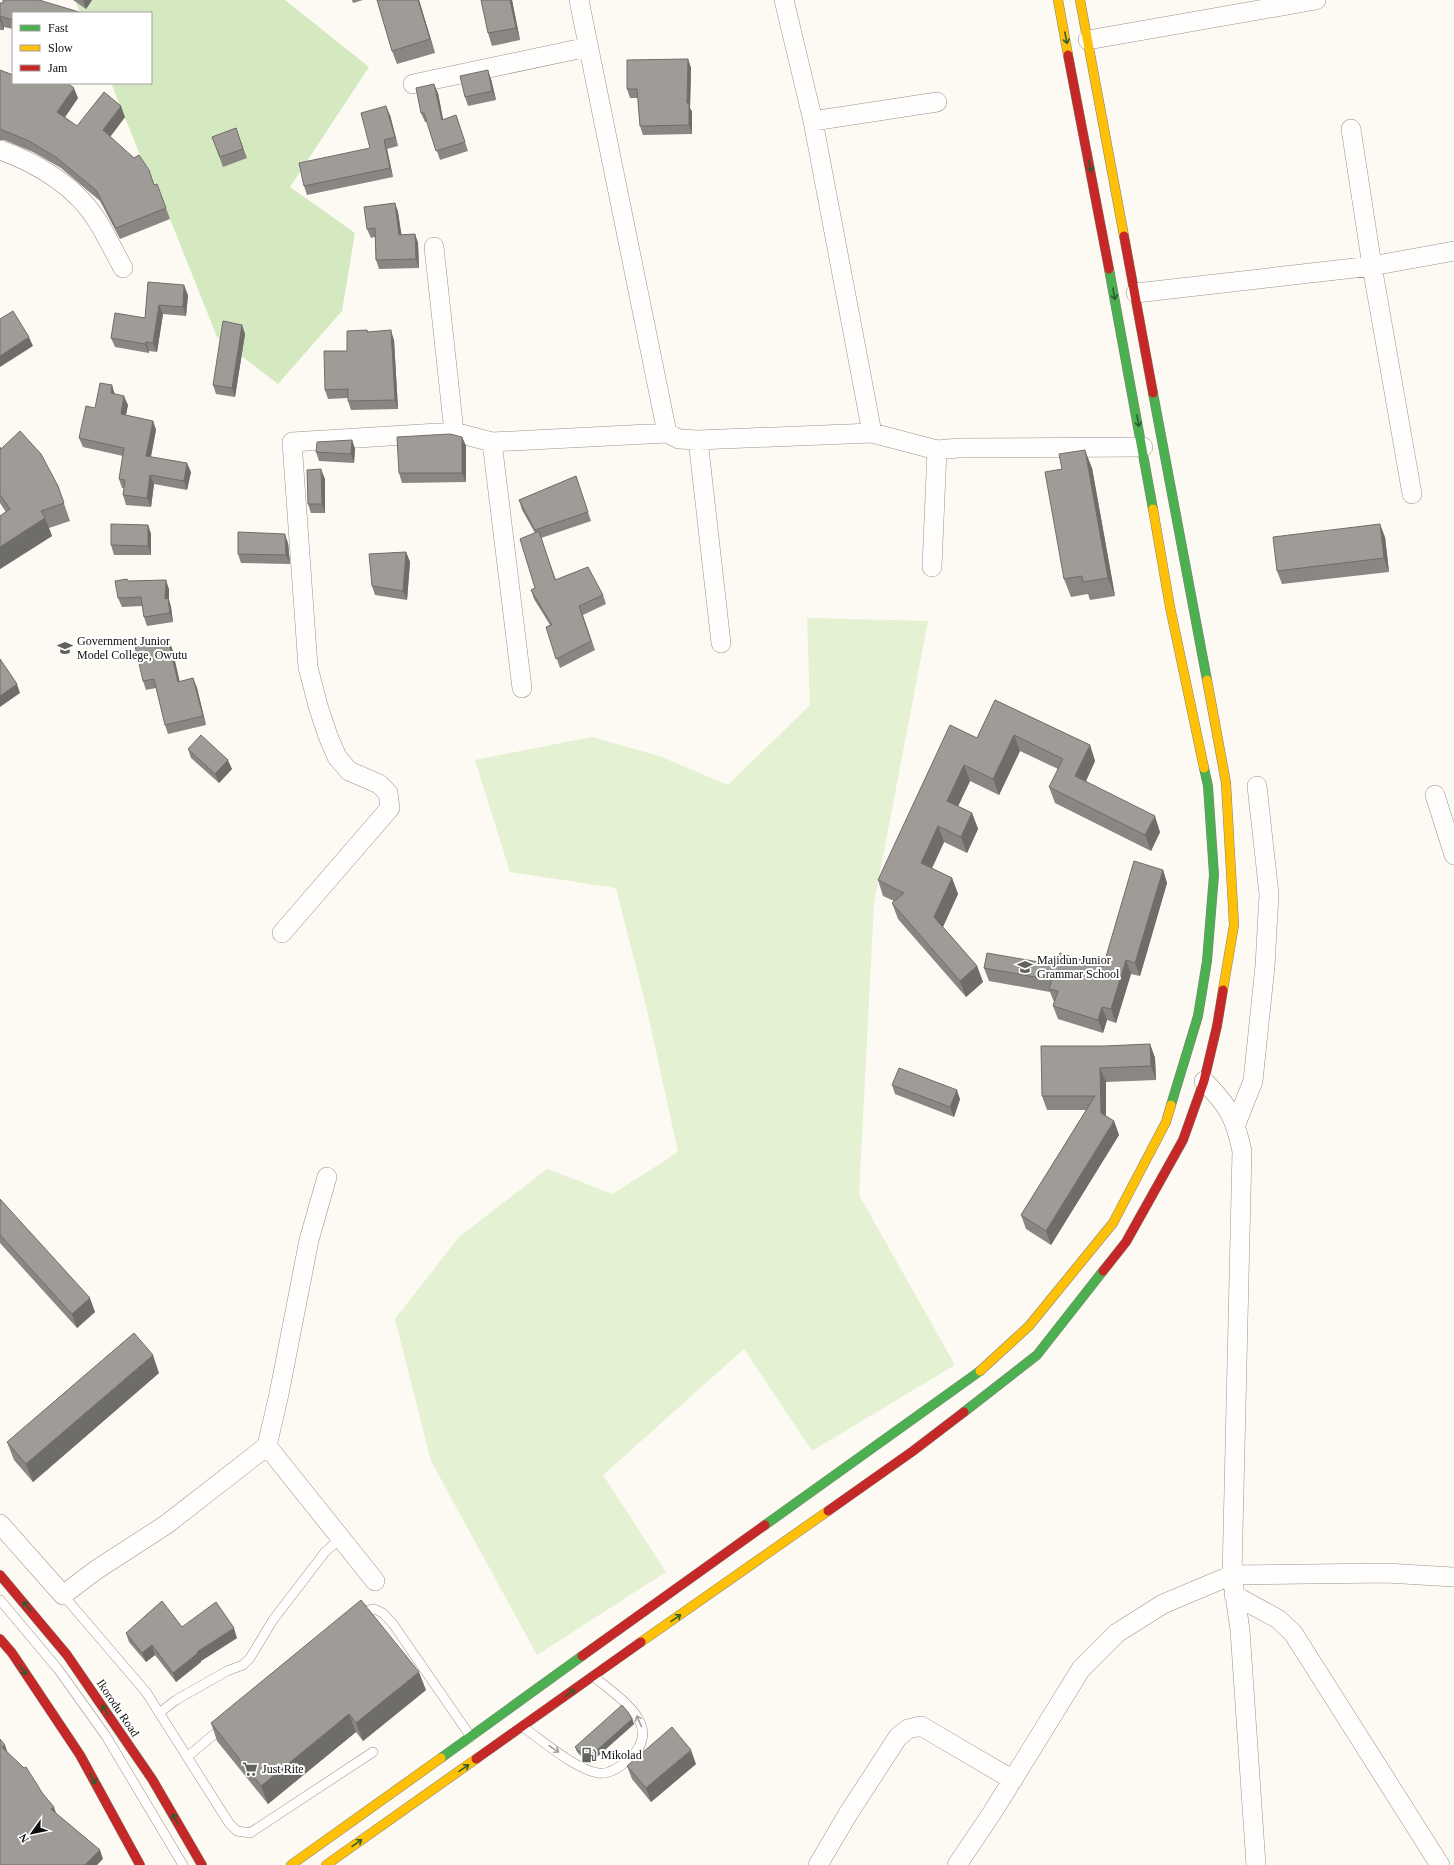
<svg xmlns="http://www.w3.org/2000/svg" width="1454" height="1865" font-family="'Times New Roman',serif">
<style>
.green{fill:#e4f1d2}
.forest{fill:#d4e9c0}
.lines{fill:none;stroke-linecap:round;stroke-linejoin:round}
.lane-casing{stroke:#959491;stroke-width:10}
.street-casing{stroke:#959491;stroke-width:20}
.fast-casing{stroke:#82827e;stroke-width:10}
.slow-casing{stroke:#82827e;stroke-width:10}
.jam-casing{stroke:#82827e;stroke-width:10}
.lane{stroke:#fffefd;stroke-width:9}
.street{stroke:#fffefd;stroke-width:19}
.fast{stroke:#4caf50;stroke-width:9}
.slow{stroke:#ffc107;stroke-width:9}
.jam{stroke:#c62828;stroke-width:9}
.wall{fill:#898683}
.shaded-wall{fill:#6f6d6a}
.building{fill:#9f9c98;stroke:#6f6d6a}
.oneway{stroke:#2d5e2f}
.oneway2{stroke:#9f9e9d}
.labels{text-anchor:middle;stroke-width:4;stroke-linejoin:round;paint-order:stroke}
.poi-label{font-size:12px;fill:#0e0e0e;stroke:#fff;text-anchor:start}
.street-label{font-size:12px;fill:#0e0e0e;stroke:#fff}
</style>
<rect width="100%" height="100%" fill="#fcfaf2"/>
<path class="green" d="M807 618 928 621 874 903 859 1195 955 1365 812 1451 744 1349 603 1475 666 1572 537 1655 431 1461 395 1319 459 1237 547 1169 613 1194 678 1152 648 1014 616 888 510 872 475 760 592 737 659 756 728 785 810 705Z"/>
<path class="forest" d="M75 0H285L369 67 290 187 355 233 342 311 278 384 217 337 170 219 147 172 111 83H151V13H80Z"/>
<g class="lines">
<g class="lane-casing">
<path id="lane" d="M63 1595 146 1692 229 1823 237 1831 250 1833 373 1752
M0 1600 58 1669 106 1736 183 1865
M359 1616 365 1611 374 1609 383 1613 393 1624 471 1737
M159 1713 176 1700 227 1671 243 1665 250 1658 273 1620 325 1552 341 1538
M523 1727C543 1741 575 1769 598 1773 609 1775 620 1767 628 1760 667 1726 619 1698 593 1676
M187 1757 224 1726"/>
</g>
<g class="street-casing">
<path id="street" d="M579 0 667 433
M784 0 813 121 872 433
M1088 40 1316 0
M413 84 588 47
M813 121 937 102
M1351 129 1372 266 1412 494
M0 150C37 163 77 187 98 222 107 237 115 253 123 268
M434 247 454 432
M1136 293 1372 266 1454 251
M698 440 721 643
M492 442 522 688
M932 567 937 450
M1435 795 1454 855
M282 933 390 808 388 793 379 784 349 771 337 757 328 736 318 706 308 667 292 442 454 432 492 442 667 433 679 439 698 440 872 433 937 450 959 448 1143 447
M1204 1081C1229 1107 1234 1115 1242 1151L1232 1575 1240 1630 1256 1865
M1236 1124 1253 1081 1265 966 1269 894 1257 786
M267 1446 279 1394 309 1240 327 1177
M0 1524 63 1595 96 1570 167 1524 267 1446 375 1581
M1234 1595 1278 1619 1293 1633 1440 1865
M818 1865 848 1814 898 1737 908 1729 921 1726 1013 1780
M957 1865 992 1813 1081 1669 1117 1633 1163 1604 1232 1575 1386 1573 1454 1577"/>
</g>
<g class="fast-casing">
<path id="fast" d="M1109 269 1153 509
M1153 393 1207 680
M1171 1105 1198 1016 1207 961 1214 875 1208 786 1204 768
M964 1412 1037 1355 1103 1271
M765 1525 980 1371
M441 1758 582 1656"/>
</g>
<g class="slow-casing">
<path id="slow" d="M1058 0 1068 55
M1080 0 1124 236
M1153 509 1170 607 1204 768
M1207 680 1226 783 1234 925 1223 990
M980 1371 1029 1326 1113 1223 1166 1122 1171 1105
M641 1642 828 1511
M291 1865 441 1758
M326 1865 476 1759"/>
</g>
<g class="jam-casing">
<path id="jam" d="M1068 55 1109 269
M1124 236 1153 393
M1103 1271 1126 1242 1183 1140 1204 1081 1217 1026 1223 990
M828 1511 913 1451 964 1412
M0 1575 67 1655 152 1779 202 1865
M0 1639 12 1653 80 1755 140 1865
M582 1656 765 1525
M476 1759 641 1642"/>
</g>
<use href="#lane" class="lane"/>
<use href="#street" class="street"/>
<use href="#fast" class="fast"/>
<use href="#slow" class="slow"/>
<use href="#jam" class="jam"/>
</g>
<path class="wall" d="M73 0H92L86 9Z
M352 0H363L353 3Z
M377 0H419L435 53 397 64 392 51Z
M512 0 520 40 492 46 488 33Z
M0 3 13 13V29L4 27V30H0Z
M688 59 691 68 690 108 692 112V134L643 135 640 126 638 98H630L627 89Z
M0 70 78 98 65 117 77 126 125 117 110 137 154 185 166 208 170 219 120 239 100 201 61 168 33 152 4 140H0Z
M491 79 496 100 468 106 465 97Z
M438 93 443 120 456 115 468 151 440 160 427 122H425L421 113Z
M390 115 398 146 387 149 393 177 307 195 304 186 370 148Z
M236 128 247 158 223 167 212 137Z
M395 203 398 212 401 235 415 234 418 243 419 268 379 269 376 260 375 237 371 238 367 229Z
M148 282 188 295 186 316 163 314 157 352 149 351V353L115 347 111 338 145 318Z
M242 325 245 334 235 397 216 394 213 385Z
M367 330 368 332 394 340 398 409 351 410 348 401V398L328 399 325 390 347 351Z
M115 394 128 405 126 415 153 421 156 430 151 457 191 472 187 490 154 484 151 507 126 505 123 495 124 488H122L119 479 123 456 83 447 79 438Z
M462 437 466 446V482L402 483 399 473Z
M352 440 355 449 354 463 319 461 316 452Z
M0 447 1 449 58 486 70 521 49 528 52 536 0 569V516L6 512 0 503Z
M1092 468 1115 596 1090 600 1088 594 1071 597 1064 579Z
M576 476 591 521 541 538 556 580 603 595 606 604 583 615 595 650 560 668 546 627 550 625 534 599 531 590 535 588V533L522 510 519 500Z
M325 479V513H311L308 504Z
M148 525 151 534V555H114L111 545Z
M1385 537 1389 572 1282 584 1277 571Z
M288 543 290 564 241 563 238 554Z
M406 552 410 562 407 600 375 595 372 586Z
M128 581 169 589V600L171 607 173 622 147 626 144 617 142 606 122 607 118 598Z
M172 648 179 682 193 678 197 688 206 725 168 734 165 725 156 688 146 690 143 681Z
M995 700 1090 745 1095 761 1086 781 1160 832 1151 851 1055 803 1049 787 1058 769 1020 751 999 795 970 781 958 806 972 813 978 829 967 853 944 842 932 868 952 878 958 894 943 927 977 966 983 982 966 997 898 919 892 903 894 901 883 896 878 880 977 738Z
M188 749 232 769 219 783 191 758Z
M1163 870 1167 883 1140 976 1131 974 1116 1023 1107 1020 1103 1033 1058 1019 1053 1006 1054 1002 1050 992 989 981 984 968 1056 965 1103 967Z
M1150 1044 1155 1058 1156 1080 1106 1082V1116L1114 1121 1119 1135 1051 1245 1026 1229 1021 1215 1086 1110H1047L1042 1096 1105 1046Z
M892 1085 960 1099 954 1117 895 1094Z
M0 1199 95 1312 77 1328 0 1243Z
M159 1373 33 1482 14 1460 7 1442Z
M182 1627 237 1638 201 1661V1662L176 1682 155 1655 146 1662 129 1642 126 1633Z
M426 1690 363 1741 356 1732 268 1804 217 1741 211 1723Z
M632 1719 634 1724 589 1764 577 1752 575 1747Z
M696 1764 651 1802 632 1779 627 1766Z"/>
<path class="shaded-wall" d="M83 0H92L86 9Z
M418 0H419L435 53 430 39Z
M510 0H512L520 40 516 28Z
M0 16 4 27V30L0 20Z
M688 59 691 68 690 108 692 112V134L689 125 687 103Z
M488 70 491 79 496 100 492 91Z
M434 84 438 93 445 129 442 120Z
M74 88 78 98 61 123 57 112Z
M121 106 125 117 107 141 103 130Z
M386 106 390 115 398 146 395 137Z
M384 140 387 149 393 177 390 168Z
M395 203 398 212 403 244 399 235Z
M415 234 418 243 419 268 416 259Z
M184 285 188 295 186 316 183 307Z
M159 305 163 314 157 352 153 343Z
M242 325 245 334 235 397 232 388Z
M391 330 394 340 398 409 395 400Z
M29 337 33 346 0 367V356Z
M146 342 149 351V353L145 344Z
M112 385 115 395 111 393Z
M124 396 128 405 124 423 121 414Z
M153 421 156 430 149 465 146 456Z
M462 437 466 446V482L462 473Z
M352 440 355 449 354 463 351 454Z
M1085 450 1092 468 1115 596 1108 578Z
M187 463 191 472 187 490 184 481Z
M321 469 325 479V513L322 504Z
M150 475 154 484 151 507 147 498Z
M45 518 52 536 0 569V547Z
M1380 524 1385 537 1389 572 1384 558Z
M148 525 151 534V555L148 546Z
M285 534 288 543 290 564 286 555Z
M406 552 410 562 407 600 403 591Z
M166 580 169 589V600L171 607 173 622 165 599Z
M168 639 172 648 182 691 178 682Z
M193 678 197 688 206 725 203 716Z
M17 684 20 693 0 707V696Z
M1014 735 1020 751 999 795 993 779Z
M1090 745 1095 761 1081 792 1075 776Z
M228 760 232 769 219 783 215 774Z
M964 765 970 781 953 817 947 801Z
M972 813 978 829 967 853 961 837Z
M1155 816 1160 832 1151 851 1145 835Z
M938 826 944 842 927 879 921 863Z
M1163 870 1167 883 1140 976 1135 963Z
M952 878 958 894 940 933 934 917Z
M1126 960 1131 974 1116 1023 1111 1009Z
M977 966 983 982 966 997 960 981Z
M1102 1007 1107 1020 1103 1033 1098 1020Z
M1150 1044 1155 1058 1156 1080 1151 1066Z
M1100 1068 1106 1082V1127L1101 1113Z
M957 1090 960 1099 954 1117 950 1107Z
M1114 1121 1119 1135 1051 1245 1046 1231Z
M90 1298 95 1312 77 1328 72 1314Z
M153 1355 159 1373 33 1482 26 1464Z
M234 1628 237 1638 201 1661V1662L176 1682 173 1673 197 1652Z
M152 1645 155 1655 146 1662 142 1653Z
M419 1672 426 1690 363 1741 356 1723Z
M349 1714 356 1732 268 1804 261 1786Z
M632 1719 634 1724 589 1764 587 1759Z
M5 1745 8 1754 2 1747Z
M691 1750 696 1764 651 1802 646 1788Z
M54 1807 57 1816 51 1809Z
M100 1850 103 1859 97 1865H85Z"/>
<path class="building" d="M3 0H39L79 12V13H13V20L0 16V17V3H3Z
M377 0H418L430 39 392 51Z
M481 0H510L516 28 488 33Z
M688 59 687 103H689V125L640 126 637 89H627V60Z
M0 70 13 75V83H67L74 88 57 112 77 126 104 92 121 106 103 130 134 158 139 155 149 170 154 185 157 184 166 208 116 228 96 190 57 158 29 141 0 129Z
M488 70 492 91 465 97 460 76Z
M434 84 442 120 456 115 465 142 436 151 424 113H421L416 88Z
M386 106 395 137 384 140 390 168 304 186 299 163 370 148 361 113Z
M236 128 243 149 220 157 212 137Z
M395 203 399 235 415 234 416 259 376 260 375 228 367 229 364 207Z
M148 282 184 285 183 307 159 305 153 343 146 342 145 344 111 338 115 313 145 318Z
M13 311 29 337 0 356V319Z
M223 321 242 325 232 388 213 385Z
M367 330V332L391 330 395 400 348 401V389L325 390 324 351H347V331Z
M100 383 112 385 111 393 124 396 121 414 153 421 146 456 187 463 184 481 150 475 147 498 123 495 125 480 119 479 124 448 79 438 86 406 95 408Z
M20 431 41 454 58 486 64 503 41 511 45 518 0 547V516L10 509 0 495V447L1 449Z
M450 434 462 437V473H399L397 437Z
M352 440 351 454 316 452 317 442Z
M1085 450 1108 578 1083 582 1082 576 1064 579 1045 472 1062 469 1059 454Z
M321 469 322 504H308L307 470Z
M576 476 588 512 535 530 519 500Z
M111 524 148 525V546L111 545Z
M1380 524 1384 558 1277 571 1273 537Z
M539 531 555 580 588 567 603 595 579 606 591 641 556 659 546 627 552 625 531 590 535 588 520 539Z
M238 532 285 534 286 555 238 554Z
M406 552 403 591 372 586 369 554Z
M127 579 128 581 166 580 165 599 168 598 170 613 144 617 141 597 118 598 115 581Z
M168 639 178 682 193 678 203 716 165 725 154 679 143 681 135 646Z
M0 659 17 684 0 696Z
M995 700 1090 745 1075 776 1155 816 1145 835 1049 787 1063 759 1014 735 993 779 964 765 947 801 972 813 961 837 938 826 921 863 952 878 934 917 977 966 960 981 892 903 904 893 878 880 950 725 977 738Z
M201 735 228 760 215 774 188 749Z
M1134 861 1163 870 1135 963 1126 960 1111 1009 1102 1007 1098 1020 1053 1006 1058 991 1049 989 1052 980 984 968 987 953 1056 965 1060 953 1103 967Z
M1150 1044 1151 1066 1100 1068 1101 1113 1114 1121 1046 1231 1021 1215 1095 1096H1042L1041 1046H1105Z
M899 1068 957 1090 950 1107 892 1085Z
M0 1199 90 1298 72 1314 0 1235Z
M134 1333 153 1355 26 1464 7 1442Z
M361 1600 419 1672 356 1723 349 1714 261 1786 211 1723Z
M162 1601 182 1627 216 1602 234 1628 197 1652 198 1653 173 1673 152 1645 142 1653 126 1633Z
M622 1705 628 1712 632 1719 587 1759 575 1747Z
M672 1727 691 1750 646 1788 627 1766Z
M0 1739 5 1745 2 1747 24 1768 26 1767 43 1794 54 1807 51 1809 100 1850 85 1865H0Z"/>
<defs><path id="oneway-shaft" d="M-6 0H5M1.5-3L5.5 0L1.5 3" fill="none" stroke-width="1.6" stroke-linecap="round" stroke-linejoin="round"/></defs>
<g class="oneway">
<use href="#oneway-shaft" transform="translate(1066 38) rotate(79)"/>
<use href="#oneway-shaft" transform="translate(1090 166) rotate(79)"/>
<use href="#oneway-shaft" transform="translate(1114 294) rotate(79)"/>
<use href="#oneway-shaft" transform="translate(1138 421) rotate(79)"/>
<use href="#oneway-shaft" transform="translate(27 1606) rotate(-129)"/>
<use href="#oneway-shaft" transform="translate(676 1618) rotate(-35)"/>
<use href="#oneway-shaft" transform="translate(23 1670) rotate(57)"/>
<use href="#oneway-shaft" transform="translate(570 1693) rotate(-35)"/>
<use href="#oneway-shaft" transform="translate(105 1710) rotate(-124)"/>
<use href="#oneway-shaft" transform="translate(464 1768) rotate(-35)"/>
<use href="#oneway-shaft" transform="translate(93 1779) rotate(61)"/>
<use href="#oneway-shaft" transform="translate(175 1819) rotate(-120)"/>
<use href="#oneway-shaft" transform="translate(357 1843) rotate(-35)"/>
</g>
<g class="oneway2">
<use href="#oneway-shaft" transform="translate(639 1721) rotate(-114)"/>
<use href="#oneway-shaft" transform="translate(554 1749) rotate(34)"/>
</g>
<defs>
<g id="school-bare" transform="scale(1.2)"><path d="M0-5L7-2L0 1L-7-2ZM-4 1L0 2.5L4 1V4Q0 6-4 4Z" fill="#61615e" stroke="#fff" stroke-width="2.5" paint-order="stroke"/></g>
<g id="fuel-bare" transform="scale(1.2)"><path d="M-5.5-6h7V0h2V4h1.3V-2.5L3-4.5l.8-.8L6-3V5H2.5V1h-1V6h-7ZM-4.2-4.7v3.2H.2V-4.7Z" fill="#61615e" stroke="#fff" stroke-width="2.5" paint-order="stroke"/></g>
<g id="supermarket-bare" transform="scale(1.2)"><path d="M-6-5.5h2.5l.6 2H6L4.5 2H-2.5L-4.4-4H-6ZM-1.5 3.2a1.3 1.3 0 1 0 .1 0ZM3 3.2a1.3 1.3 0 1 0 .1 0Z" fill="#61615e" stroke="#fff" stroke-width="2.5" paint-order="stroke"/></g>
</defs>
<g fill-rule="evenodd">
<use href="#school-bare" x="65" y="648"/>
<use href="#school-bare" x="1025" y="967"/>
<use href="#fuel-bare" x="589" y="1755"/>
<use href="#supermarket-bare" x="250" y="1769"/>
</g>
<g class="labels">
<g class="poi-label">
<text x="77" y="645">Government Junior<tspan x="77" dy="14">Model College, Owutu</tspan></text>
<text x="1037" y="964">Majidun Junior<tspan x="1037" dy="14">Grammar School</tspan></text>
<text x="601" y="1759">Mikolad</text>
<text x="262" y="1773">Just Rite</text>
</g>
<g class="street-label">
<text transform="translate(118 1708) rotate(56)" y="4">Ikorodu Road</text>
</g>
</g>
<rect x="12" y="12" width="140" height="72" fill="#ffffff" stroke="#9f9f9f"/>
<rect x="20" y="25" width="20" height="6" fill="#4caf50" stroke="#9f9f9f"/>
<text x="48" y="32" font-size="12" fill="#0e0e0e">Fast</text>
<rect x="20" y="45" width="20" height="6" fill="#ffc107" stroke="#9f9f9f"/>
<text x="48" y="52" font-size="12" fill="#0e0e0e">Slow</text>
<rect x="20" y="65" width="20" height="6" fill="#c62828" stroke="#9f9f9f"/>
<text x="48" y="72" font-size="12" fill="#0e0e0e">Jam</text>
<g transform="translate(32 1833) rotate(237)" stroke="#ffffff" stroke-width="3" paint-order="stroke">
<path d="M0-3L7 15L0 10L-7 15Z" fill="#0e0e0e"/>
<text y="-6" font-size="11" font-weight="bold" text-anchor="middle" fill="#0e0e0e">N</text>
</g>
</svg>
